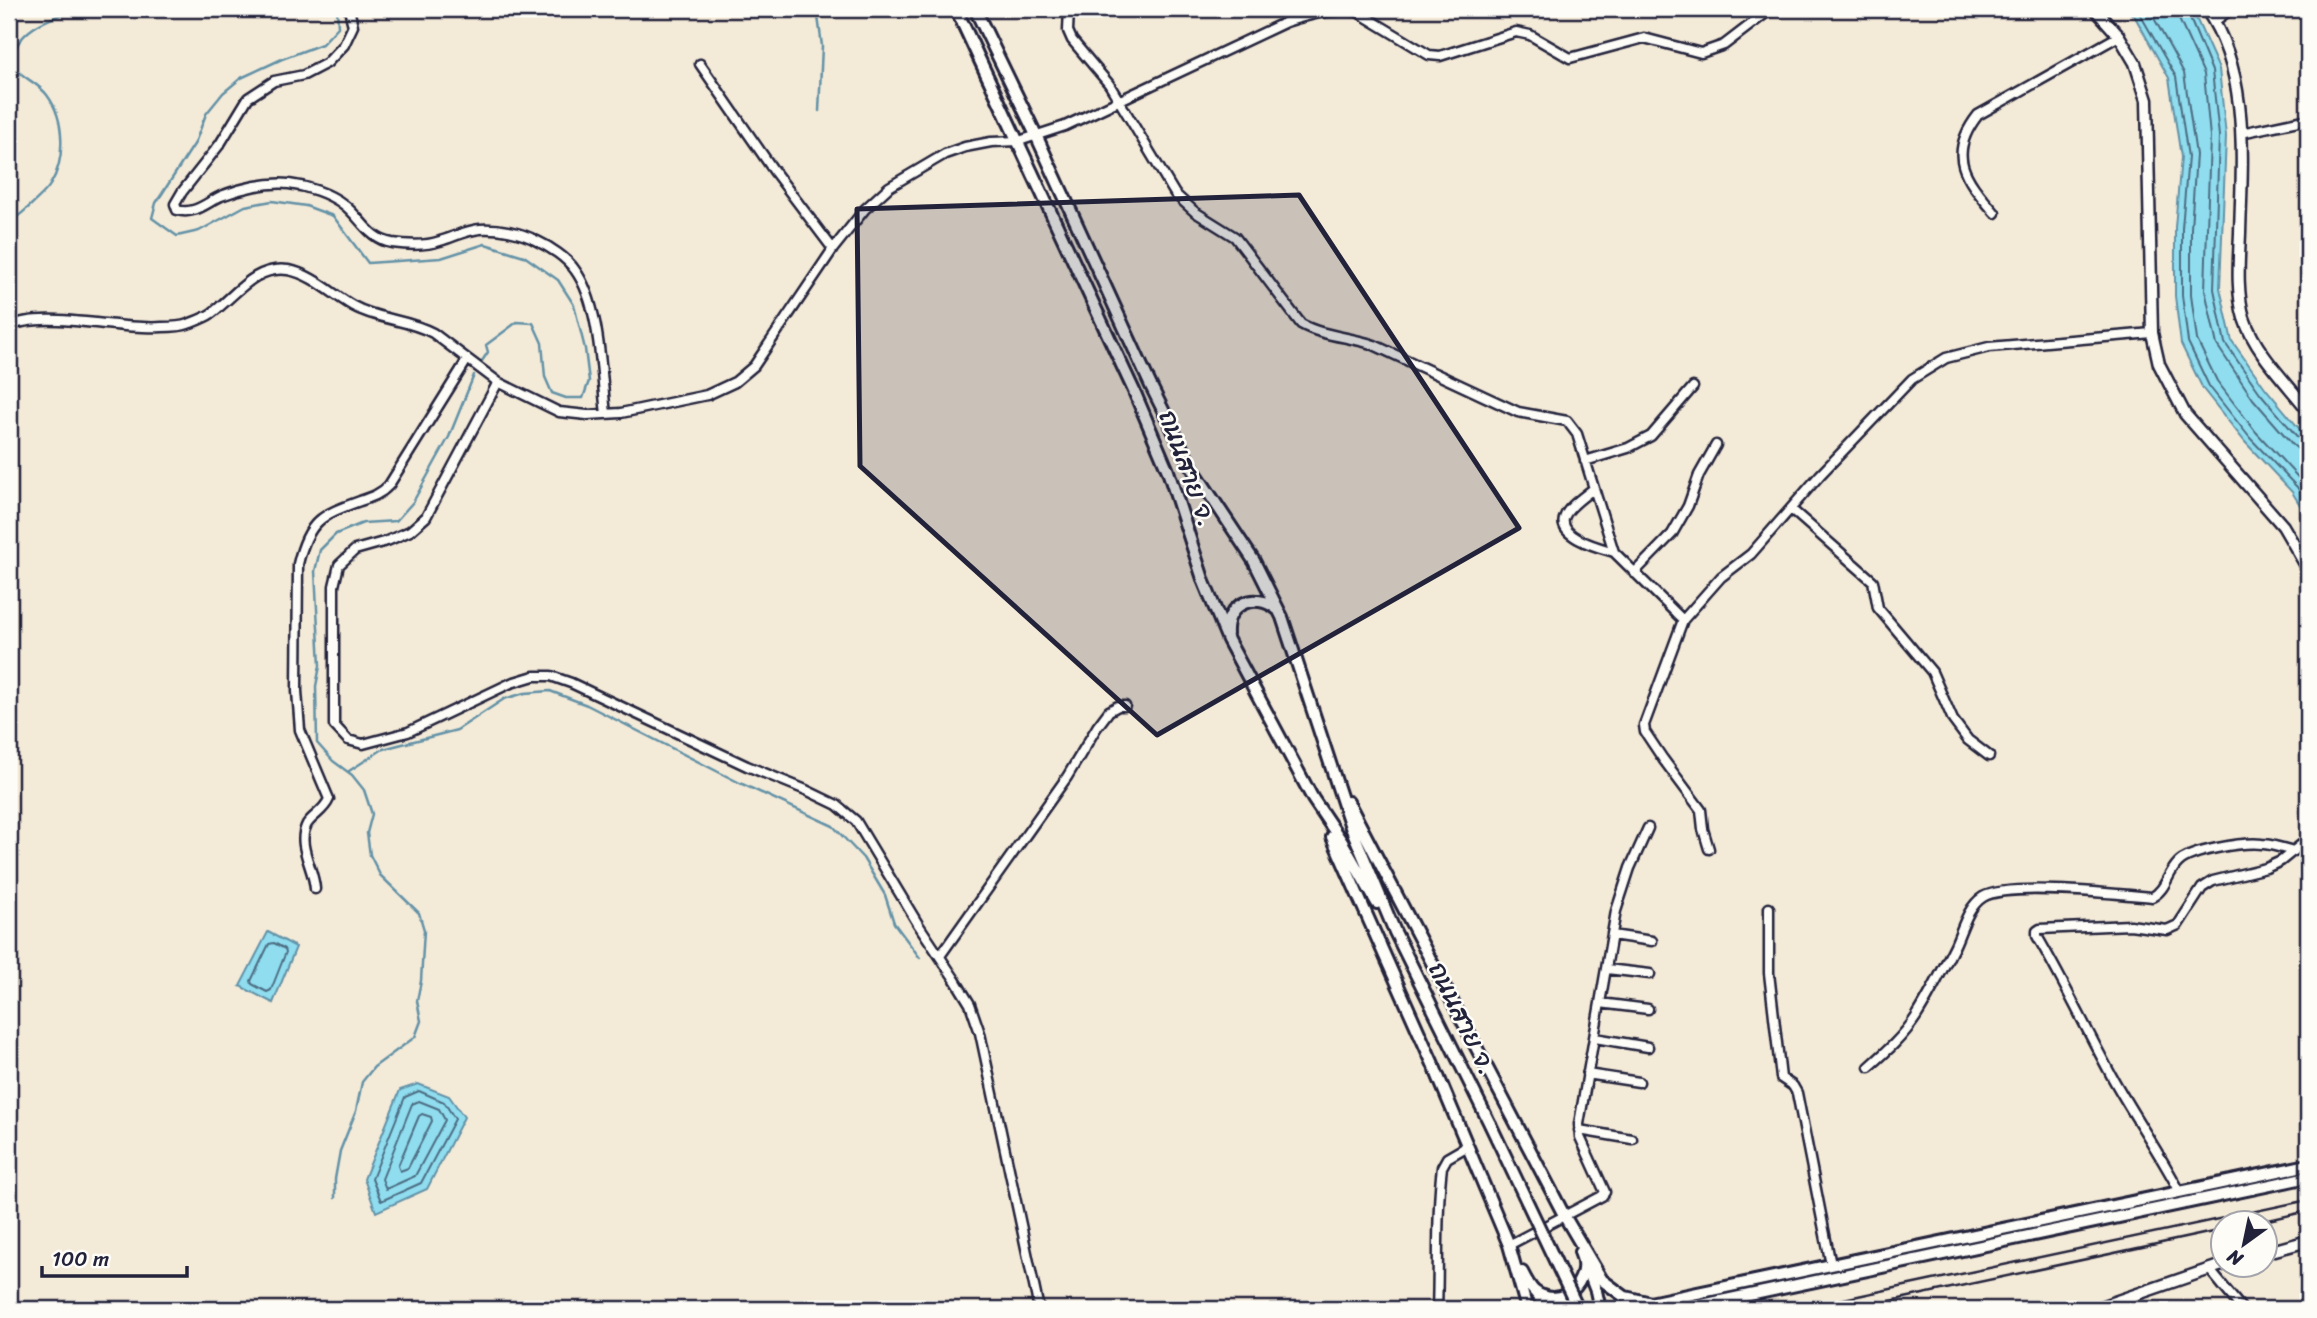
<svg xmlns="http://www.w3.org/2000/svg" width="2317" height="1318" font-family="Sriracha,'Playpen Sans Thai',sans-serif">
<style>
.water{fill:#8fddef;stroke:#6392a7;stroke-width:2}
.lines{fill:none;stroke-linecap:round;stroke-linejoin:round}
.shore{stroke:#4e6d83;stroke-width:2}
.stream{stroke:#6392a7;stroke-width:2.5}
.minor-casing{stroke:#22223b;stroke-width:13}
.tertiary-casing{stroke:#22223b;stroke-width:15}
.secondary-casing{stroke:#22223b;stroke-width:16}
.minor{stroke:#fdfcf7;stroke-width:8}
.tertiary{stroke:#fdfcf7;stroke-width:10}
.secondary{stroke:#fdfcf7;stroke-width:10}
.rail{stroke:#22223b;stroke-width:2.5}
.secondary-bridge-casing{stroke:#22223b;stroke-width:16;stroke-linecap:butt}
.secondary-bridge{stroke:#fdfcf7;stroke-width:10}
.marked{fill:#22223b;fill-opacity:0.2;stroke:#22223b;stroke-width:5;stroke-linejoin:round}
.labels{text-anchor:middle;stroke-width:5;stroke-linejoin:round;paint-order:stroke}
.street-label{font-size:26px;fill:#22223b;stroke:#fdfcf7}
</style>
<rect width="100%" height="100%" fill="#f4ead8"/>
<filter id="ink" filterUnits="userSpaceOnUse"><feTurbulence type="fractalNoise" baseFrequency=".0143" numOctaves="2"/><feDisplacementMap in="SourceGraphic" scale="14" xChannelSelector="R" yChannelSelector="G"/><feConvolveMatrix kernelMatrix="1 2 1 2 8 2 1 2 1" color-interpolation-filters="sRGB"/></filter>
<g filter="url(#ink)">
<path class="water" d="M2126 9H2192L2219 69 2226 136 2220 288 2232 341 2266 389 2308 439V518L2292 492 2245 442 2203 389 2181 344 2175 296V227L2181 157 2169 78 2135 17Z
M268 932 296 947 273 1003 240 986Z
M418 1084 449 1096 464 1117 427 1189 376 1212 364 1179 400 1090Z"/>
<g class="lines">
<path class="shore" d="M2137 9 2176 77 2188 157 2182 228V295L2188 342 2209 386 2250 438 2297 487 2308 505
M2149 9 2184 73 2196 155 2191 228V295L2197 340 2217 381 2256 432 2308 488
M2177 9 2178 17 2204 74 2210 137 2205 290 2217 345 2253 399 2293 445 2299 450 2308 451
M2186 9 2212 71 2219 136 2214 289 2225 343 2260 393 2300 440 2308 442
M274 943 285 949 286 952 271 990 267 992 252 984 251 981 269 944Z
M419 1091 444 1102 455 1119 421 1183 381 1201 372 1179 405 1097Z
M419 1101 439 1109 445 1120 415 1176 386 1189 382 1179 412 1104Z
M422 1114 431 1117 432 1121 408 1168 400 1171 398 1166 419 1116Z"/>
<path class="stream" d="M125 9 158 13 169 9
M337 9 338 27 322 44 282 59 241 78 223 93 206 114 195 143 156 203 152 218 177 236 199 231 245 206 272 201 306 206 333 216 368 263 441 258 485 244 524 256 558 280 574 305 585 349 589 381 583 398H566L552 393 545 377 542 343 533 323 517 322 486 345 488 352 482 361
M817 9 822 46 819 111
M9 221C18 218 24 211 31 205 37 199 46 192 50 185 66 160 65 119 47 95 38 83 24 79 14 67 14 62 14 55 15 50 24 25 61 13 85 9
M349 771 383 749 457 730 504 699 525 693 550 691 587 705 740 783 833 826 863 858 885 895 894 923 920 958
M335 1198V1179L340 1151 356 1111 362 1082 374 1067 415 1037 421 1021 417 1001 421 981 424 930 419 913 380 875 370 855 367 833 372 814 364 790 352 775 333 761 317 743 316 686 320 666 315 571 320 550 336 534 363 523 396 521 413 502 449 437 474 375"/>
<g class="minor-casing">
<path id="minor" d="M349 9 353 26 344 45 327 63 304 75 274 81 248 98 220 144 182 192 175 204 177 210C195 215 206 203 221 196 241 188 267 182 289 184 306 186 329 193 343 204 361 217 368 239 392 243 406 245 426 246 440 241 454 237 466 230 480 229 499 228 521 232 537 241 550 247 567 258 575 270 600 304 601 372 606 414
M1069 9 1068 31 1072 40 1109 84 1175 194 1195 212 1235 237 1301 324C1322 336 1351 337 1374 345L1518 412 1567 421 1577 434 1614 552 1683 620
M2215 21 2231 9
M700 64 774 171 833 249
M2241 133 2308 119
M1995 213C1967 180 1945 157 1978 115L2119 36
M9 327C41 309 121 331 162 327 170 327 180 327 188 324 196 321 205 318 212 313 235 296 255 265 288 270 312 274 332 294 353 306 378 320 407 319 433 333L498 382 559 412 587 415 621 413 707 395 735 382 754 366 833 249 865 209 889 187 945 154 965 147 991 142 1019 141 1065 126 1286 22C1308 15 1334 8 1356 11L1429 55 1440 56 1516 32 1530 35 1570 58 1644 38 1701 53 1724 45 1771 9
M498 382 426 517 410 531 387 541 355 550 339 565 334 586V725L348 740 363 744 408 732 511 683 534 676H551L571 683 747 766 806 790 837 805 856 821 918 924 954 978 970 1004 980 1033 1039 1309
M1585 461 1628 448 1651 436 1693 387
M1593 489C1585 496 1569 506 1565 516 1555 537 1601 548 1614 552
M1791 509 1873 581 1878 608 1932 672 1953 720 1968 740 1989 756
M1634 573 1672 534 1688 506 1699 475 1716 445
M1709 849 1703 829 1701 810 1663 759 1645 732 1644 725 1683 620 1721 577 1751 554 1820 475 1912 379 1946 358 1989 347 2152 333
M315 889C314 868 296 845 307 824 313 815 324 811 329 799L300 730 297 691 298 564C308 521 321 515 360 501 372 497 381 494 389 485L467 360
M1769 908V973L1781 1078 1793 1086 1797 1093 1831 1265
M1612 935 1652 941
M940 956 1067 777 1097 727 1109 711 1118 706H1125
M1607 969 1650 974
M1600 1003 1648 1009
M1595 1038 1648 1047
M1869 1067C1886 1052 1903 1037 1916 1017 1930 995 1942 971 1954 947 1962 931 1967 907 1983 897 2008 882 2119 894 2152 897 2166 890 2167 874 2178 863 2190 850 2244 842 2262 844 2272 844 2284 849 2294 851
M1587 1074 1639 1082
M1579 1130 1632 1139
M2180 1192C2159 1152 2133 1115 2111 1075 2086 1029 2064 982 2037 936V931L2040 929 2130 925 2167 930 2178 925 2202 888 2213 881 2266 868 2281 861 2308 839
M1509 1245 1602 1196 1605 1192 1580 1137 1579 1124 1616 911 1630 868 1648 828
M2209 1269 2242 1309
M1437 1309C1439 1261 1436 1215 1442 1167L1447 1158 1466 1147"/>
</g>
<g class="tertiary-casing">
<path id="tertiary" d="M2095 9 2119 36 2135 63 2147 100 2152 333 2159 364 2185 414 2283 526 2308 569
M2206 9C2250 73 2242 158 2240 233 2239 260 2236 291 2244 318 2255 352 2286 382 2308 410
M2264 1253 2308 1241
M2094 1309 2222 1265"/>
</g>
<g class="secondary-casing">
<path id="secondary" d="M956 9 1134 391 1168 471 1204 582 1228 640 1313 799 1342 842 1377 903
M975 9 1036 135 1151 386 1191 466 1254 561 1282 617 1351 827 1395 932 1490 1124
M1227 634C1225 604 1255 591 1277 609
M1348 802 1565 1217 1602 1280 1625 1297 1647 1302
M1332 837 1433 1064 1509 1245 1527 1309
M1586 1265 1596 1291 1600 1309
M1522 1272C1525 1278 1529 1286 1534 1291 1560 1312 1594 1281 1580 1252
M1535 1292 1549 1309
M1621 1309 2308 1165
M1683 1309 2308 1177"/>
</g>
<use href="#minor" class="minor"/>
<use href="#tertiary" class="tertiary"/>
<use href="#secondary" class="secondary"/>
<path class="rail" d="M2251 1224 2308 1211
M1797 1309 2308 1200
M1853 1309 2222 1230"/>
<g class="secondary-bridge-casing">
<path id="secondary-bridge" d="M1490 1124 1578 1309"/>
</g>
<use href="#secondary-bridge" class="secondary-bridge"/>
</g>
</g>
<path class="marked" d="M1299 195 1519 528 1157 735 860 466 857 209Z"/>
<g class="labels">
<g class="street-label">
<text transform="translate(1188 468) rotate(70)" y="9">ถนนสาย จ.</text>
<text transform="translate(1463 1018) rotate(64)" y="9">ถนนสาย จ.</text>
</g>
</g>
<rect width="2317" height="1318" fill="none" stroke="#fdfcf7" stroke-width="35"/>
<rect x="18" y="18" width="2282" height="1283" fill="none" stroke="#22223b" stroke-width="2.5" filter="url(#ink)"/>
<g transform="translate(2244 1244) rotate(213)"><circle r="33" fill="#fdfcf7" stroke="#a5a5ac" stroke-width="2"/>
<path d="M0-5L12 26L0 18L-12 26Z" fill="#22223b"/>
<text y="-10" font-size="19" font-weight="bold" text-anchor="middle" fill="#22223b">N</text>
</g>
<path d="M42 1266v10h145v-10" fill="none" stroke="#22223b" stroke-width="3.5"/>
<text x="52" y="1266" font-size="21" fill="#22223b" stroke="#fdfcf7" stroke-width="5" paint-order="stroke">100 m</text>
</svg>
